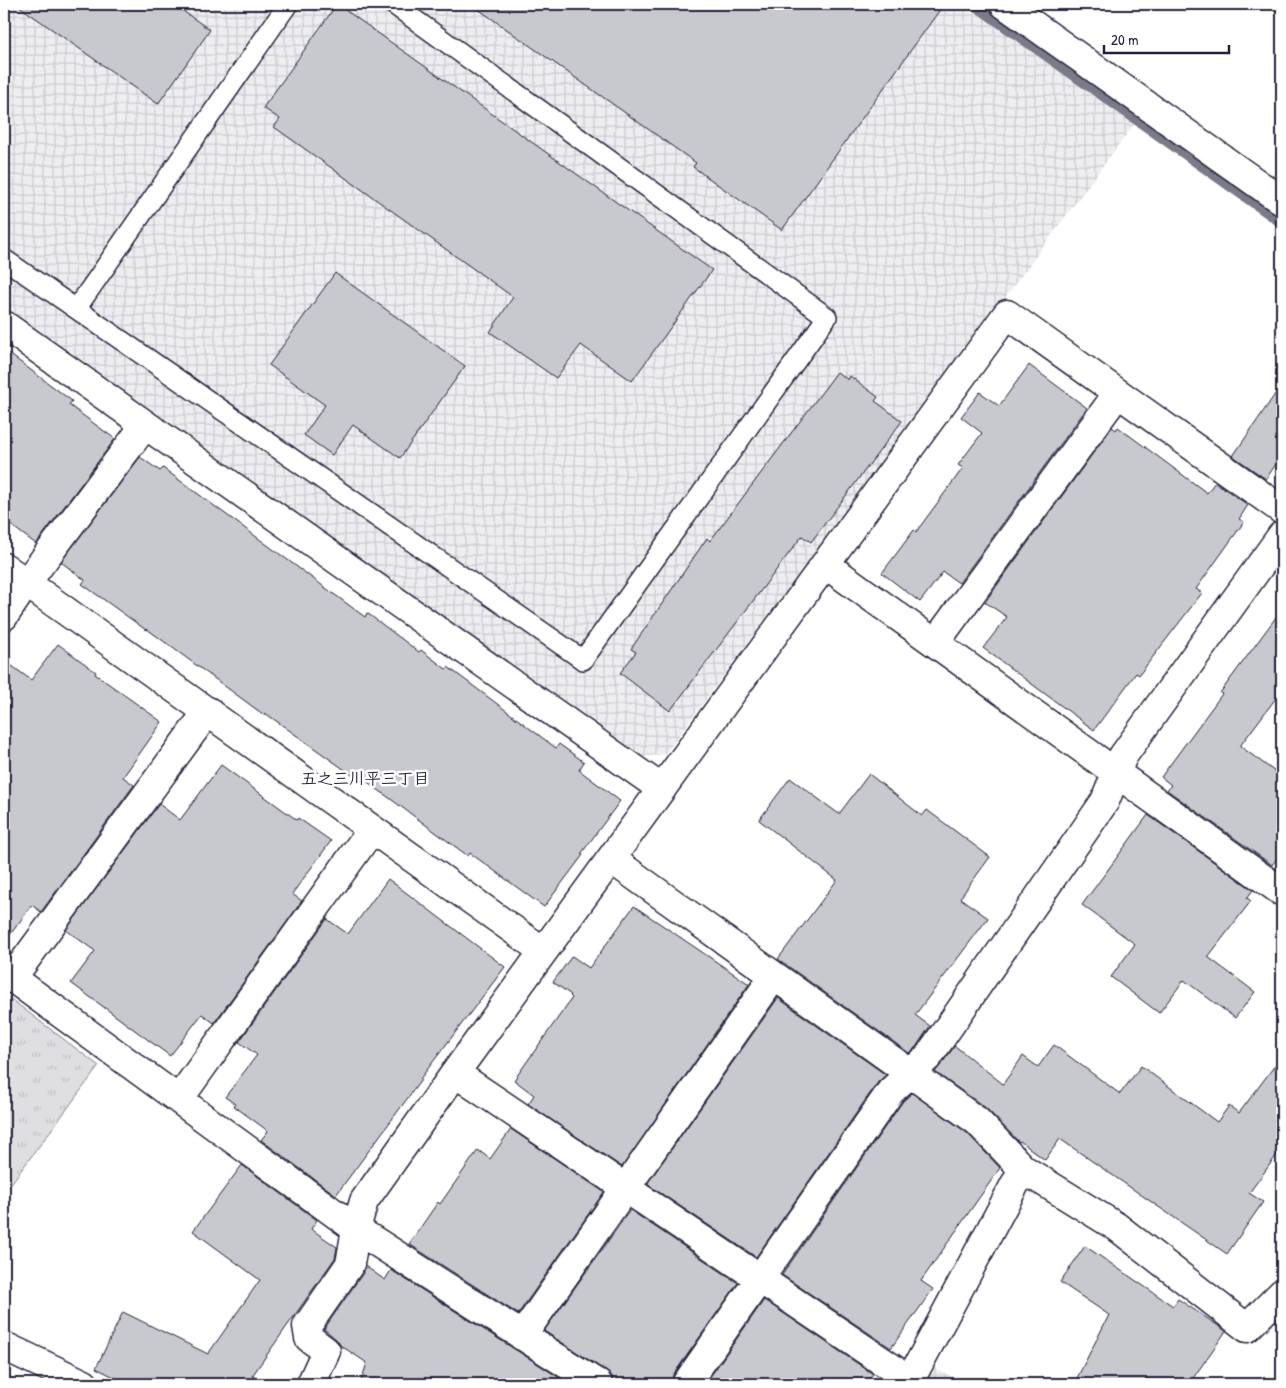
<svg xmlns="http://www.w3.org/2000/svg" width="1286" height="1388" font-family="'Patrick Hand','Klee One',sans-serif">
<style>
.industrial{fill:url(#industrial-grid)}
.grass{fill:url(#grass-tufts);stroke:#80808e}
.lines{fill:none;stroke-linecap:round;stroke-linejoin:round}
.stream{stroke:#7a7a88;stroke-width:12}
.building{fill:#c8c8cf;stroke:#22223b}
.lane-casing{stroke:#22223b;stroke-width:22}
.street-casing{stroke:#22223b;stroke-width:31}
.lane{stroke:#fff;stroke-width:19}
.street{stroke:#fff;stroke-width:28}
.labels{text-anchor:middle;stroke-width:5;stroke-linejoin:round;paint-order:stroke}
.neighbourhood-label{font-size:16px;font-weight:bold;fill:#22223b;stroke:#fff}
</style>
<defs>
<pattern id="industrial-grid" width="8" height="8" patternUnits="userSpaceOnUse" patternTransform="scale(1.25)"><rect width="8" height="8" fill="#eeeef1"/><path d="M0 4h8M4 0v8" fill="none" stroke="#ccccd0"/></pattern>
<pattern id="grass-tufts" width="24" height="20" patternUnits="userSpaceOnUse" patternTransform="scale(1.25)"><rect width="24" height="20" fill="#dfdfe2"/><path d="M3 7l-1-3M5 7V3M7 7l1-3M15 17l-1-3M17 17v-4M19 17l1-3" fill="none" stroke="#bfbfc3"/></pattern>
</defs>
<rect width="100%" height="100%" fill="#fff"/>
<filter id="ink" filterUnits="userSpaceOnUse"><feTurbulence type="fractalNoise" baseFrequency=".02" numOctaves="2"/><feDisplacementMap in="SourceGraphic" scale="10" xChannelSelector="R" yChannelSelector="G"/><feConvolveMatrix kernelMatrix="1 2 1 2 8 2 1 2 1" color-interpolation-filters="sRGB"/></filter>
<g filter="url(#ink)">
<path class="industrial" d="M4 4H967L1135 123 665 754 641 757 4 306Z
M932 1367 967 1384H923Z"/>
<path class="grass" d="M4 994 99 1066 4 1193Z"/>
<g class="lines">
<path class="stream" d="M975 4 1282 222"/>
</g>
<path class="building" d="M16 4H173L210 30 158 104Z
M337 4 712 270 632 381 581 345 556 378 490 332 513 297 274 127 280 119 263 108Z
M471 4H944L782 230 693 167 696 163Z
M335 273 465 366 400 458 353 425 332 455 304 435 325 405 269 365Z
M4 350 72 401 69 405 115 439 36 544 4 520Z
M1029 365 1087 408 959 583 943 572 920 602 882 573 914 530 916 532 963 468 958 465 982 433 961 417 980 392 999 406Z
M837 372 848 380 850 376 878 397 875 401 902 421 811 542 802 536 670 711 620 673 636 652 631 649 707 538 710 541Z
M1282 384V455L1266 479 1233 456Z
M1112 427 1116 430 1118 427 1207 493 1215 482 1248 505 1239 519 1244 522 1196 589 1202 593 1139 675 1136 673 1094 730 983 648 1007 617 985 602Z
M140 457 160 471 163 468 365 617 367 613 419 652 421 650 446 669 448 667 556 748 559 744 584 762 579 770 620 801 581 854 583 855 544 907 470 853 468 856 354 772 352 775 265 713 264 715 147 629 146 630 82 584 85 580 61 562Z
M1282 609V690L1240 746 1282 777V852L1272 865 1167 790 1171 785 1161 777 1222 694 1220 693Z
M58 644 96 672 95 674 162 722 123 777 134 785 41 912 32 905 4 943V660L31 680Z
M221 765 297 820 298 818 331 841 292 894 302 901 214 1023 202 1014 170 1056 71 983 95 951 66 930 159 804 180 820Z
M869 774 922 816 927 810 990 857 960 898 988 918 915 1015 930 1026 916 1047 909 1053 778 959 837 880 759 820 790 778 839 814Z
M1148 815 1253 890 1247 898 1251 901 1208 957 1255 992 1235 1018 1184 980 1159 1013 1111 977 1135 944 1082 905Z
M388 879 505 967 420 1079 421 1080 336 1195 261 1140 268 1131 234 1106 235 1104 225 1097 257 1055 239 1042 327 919 348 934Z
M634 906 749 984 622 1167 528 1104 534 1095 514 1080 572 998 570 996 571 995 553 982 572 956 589 968Z
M778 998 886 1075 878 1082 756 1257 647 1184Z
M1054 1045 1120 1094 1141 1066 1217 1122 1229 1106 1239 1113 1282 1056V1148L1249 1193 1263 1202 1227 1254 1060 1139 1045 1160 1020 1141 1019 1142 986 1108 935 1072 955 1046 1003 1084 1023 1056 1038 1067Z
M912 1093 967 1133 1000 1168 921 1281 933 1289 891 1348 782 1275 903 1101Z
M511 1129 604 1192 518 1314 409 1244 438 1202 440 1204 478 1150 490 1159Z
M242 1165 317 1220 311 1229 337 1247 335 1258 252 1376 269 1384H128L96 1368 123 1312 208 1354 260 1280 193 1231Z
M630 1210 738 1283 673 1375 671 1384H614L612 1376 606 1371 544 1331Z
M1085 1246 1173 1306 1178 1299 1226 1331 1189 1384H1074L1109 1315 1060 1282Z
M365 1266 385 1280 391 1270 569 1384H360L367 1363 340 1345 336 1339 324 1329 363 1273Z
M764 1300 873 1374 865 1384H705Z"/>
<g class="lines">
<g class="lane-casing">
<path id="lane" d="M4 259 583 660 827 317 393 4
M76 309 288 4"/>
</g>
<g class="street-casing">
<path id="street" d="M1004 4 1282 201
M4 325 662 789
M825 564 1282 892
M4 567 543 951
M4 616 27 582 145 425
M935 643 1118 393
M611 859 977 1121 1023 1169
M4 972 356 1229 598 1384
M12 978 208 711
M455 1073 910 1380
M179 1099 372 829
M522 1336 774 976
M4 1346 84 1384
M311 1384 326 1351 309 1338 307 1326 350 1264 356 1229 364 1201 455 1073 1007 314 1282 510
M686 1384 891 1091 928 1057 1105 801 1123 756 1282 535
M908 1384 1023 1169 1117 1227 1247 1328 1282 1293"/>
</g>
<use href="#lane" class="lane"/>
<use href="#street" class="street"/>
</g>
</g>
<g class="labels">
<g class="neighbourhood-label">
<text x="365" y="784">五之三川平三丁目</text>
</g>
</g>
<rect width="1286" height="1388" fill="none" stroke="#fff" stroke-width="20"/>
<rect x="10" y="10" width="1266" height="1368" fill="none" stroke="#22223b" stroke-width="2" filter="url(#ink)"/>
<path d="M1104 45v8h125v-8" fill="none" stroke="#22223b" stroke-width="2.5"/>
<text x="1111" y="45" font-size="15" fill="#22223b" stroke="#ffffff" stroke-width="4" paint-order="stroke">20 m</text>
</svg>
